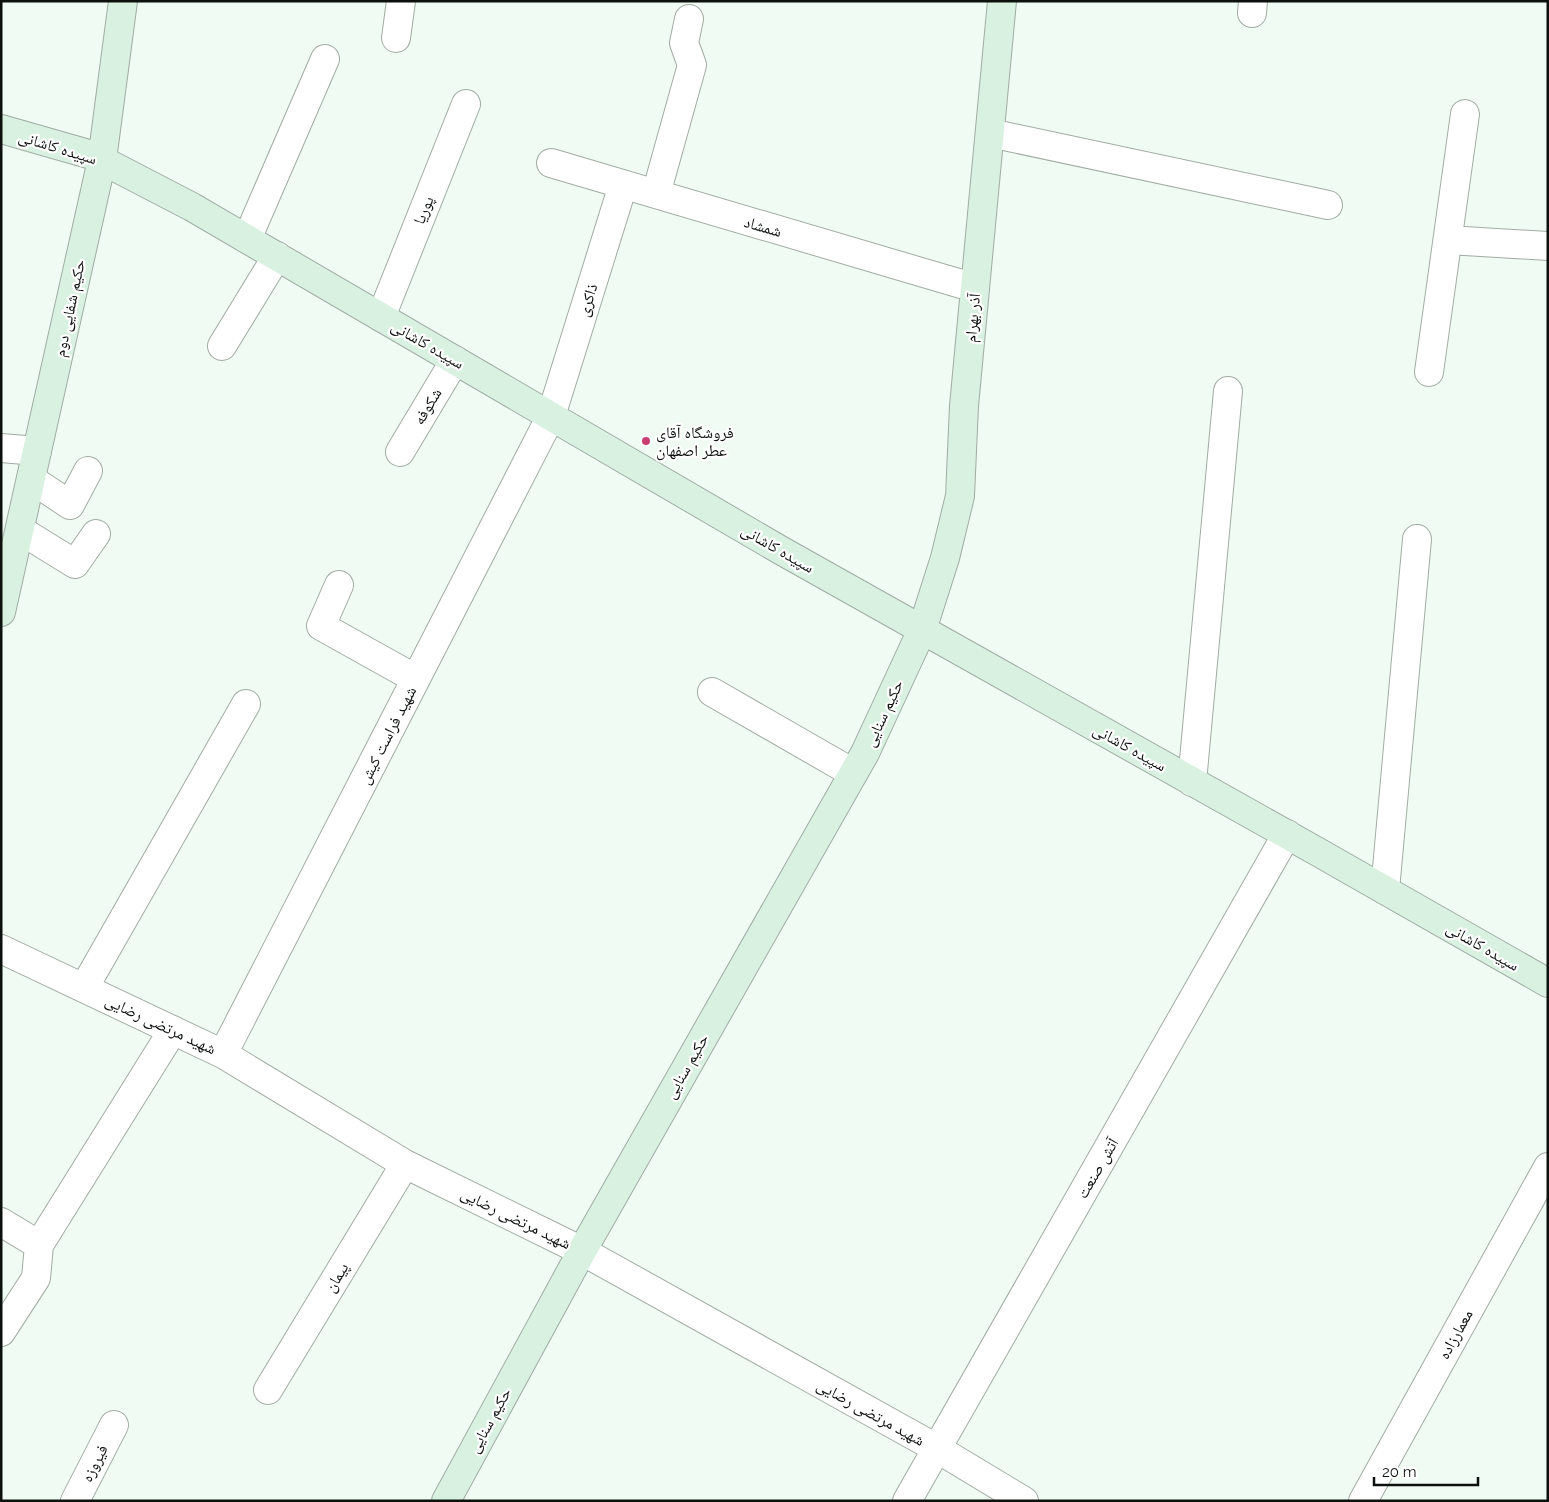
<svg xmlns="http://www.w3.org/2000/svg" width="1549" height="1502" font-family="Raleway,'Noto Naskh Arabic',sans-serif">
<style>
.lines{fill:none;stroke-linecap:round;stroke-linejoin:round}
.street-casing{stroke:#a1aca3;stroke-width:30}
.secondary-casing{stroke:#a1aca3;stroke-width:30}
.street{stroke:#fff;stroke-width:28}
.secondary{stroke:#d8f1e0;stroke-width:28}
.poi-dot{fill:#c93d70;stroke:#fff;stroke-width:2}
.labels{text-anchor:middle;stroke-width:4.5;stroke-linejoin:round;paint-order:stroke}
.street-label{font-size:16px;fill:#0d110e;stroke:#fff}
.poi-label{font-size:16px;fill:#0d110e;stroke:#fff;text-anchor:start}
</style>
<rect width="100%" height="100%" fill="#f0fcf3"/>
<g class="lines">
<g class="street-casing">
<path id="street" d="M1252 13 1253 1
M396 38 401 1
M990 133 1328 205
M551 163 975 288
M656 194 692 65 684 43 689 19
M247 239 325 59
M1448 240 1548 246
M381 317 466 104
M222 346 277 256
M1429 372 1465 114
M1 448 37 451
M400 452 455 360
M31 479 70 505 88 471
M20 530 75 564 96 534
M339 585 321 626 416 679
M712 692 853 773
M1192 782 1228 391
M1385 890 1417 539
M1 949 223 1054 405 1164 582 1251 936 1448 1024 1501
M84 988 246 704
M223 1054 551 416 623 185
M1 1222 39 1245 173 1030
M1 1332 36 1278 39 1245
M268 1390 405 1164
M75 1501 114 1425
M907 1501 1287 834
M1363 1501 1548 1167"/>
</g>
<g class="secondary-casing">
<path id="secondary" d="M1 129 92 155 192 207 782 551 1318 852 1548 983
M1 612 102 160 123 1
M446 1501 582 1251 865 753 922 630 945 558 960 496 964 406 1002 1"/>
</g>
<use href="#street" class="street"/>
<use href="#secondary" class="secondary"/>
</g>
<circle class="poi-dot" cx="646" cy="441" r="5"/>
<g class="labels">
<g class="street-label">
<text transform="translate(58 147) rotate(17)" y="6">سپیده کاشانی</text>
<text transform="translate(423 210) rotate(-68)" y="6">پوریا</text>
<text transform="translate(763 226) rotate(16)" y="6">شمشاد</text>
<text transform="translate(587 300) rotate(-73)" y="6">ذاکری</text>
<text transform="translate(69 308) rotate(-78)" y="6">حکیم شفایی دوم</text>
<text transform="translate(972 318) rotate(-85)" y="6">آذر بهرام</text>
<text transform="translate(428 344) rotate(30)" y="6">سپیده کاشانی</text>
<text transform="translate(427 406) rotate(-59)" y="6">شکوفه</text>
<text transform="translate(778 548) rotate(30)" y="6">سپیده کاشانی</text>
<text transform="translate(883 713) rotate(-65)" y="6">حکیم سنایی</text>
<text transform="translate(387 735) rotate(-63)" y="6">شهید فراست کیش</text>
<text transform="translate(1130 747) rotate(29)" y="6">سپیده کاشانی</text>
<text transform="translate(1483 946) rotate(30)" y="6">سپیده کاشانی</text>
<text transform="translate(161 1024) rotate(25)" y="6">شهید مرتضی رضایی</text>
<text transform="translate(686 1066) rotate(-60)" y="6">حکیم سنایی</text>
<text transform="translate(1097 1168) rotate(-60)" y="6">آتش صنعت</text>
<text transform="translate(516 1218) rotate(26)" y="6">شهید مرتضی رضایی</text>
<text transform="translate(336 1277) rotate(-59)" y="6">پیمان</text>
<text transform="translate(1455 1334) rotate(-61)" y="6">معمارزاده</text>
<text transform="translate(871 1412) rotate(29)" y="6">شهید مرتضی رضایی</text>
<text transform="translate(489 1420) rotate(-61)" y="6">حکیم سنایی</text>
<text transform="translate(94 1463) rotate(-63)" y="6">فیروزه</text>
</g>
<g class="poi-label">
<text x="656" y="438">فروشگاه آقای<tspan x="656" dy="18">عطر اصفهان</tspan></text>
</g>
</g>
<rect width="1549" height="1502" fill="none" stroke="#0d110e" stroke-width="5"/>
<path d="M1374 1477v8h104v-8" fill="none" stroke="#0d110e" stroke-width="2.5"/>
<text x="1382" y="1477" font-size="15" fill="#0d110e" stroke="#ffffff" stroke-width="4" paint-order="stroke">20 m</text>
</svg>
